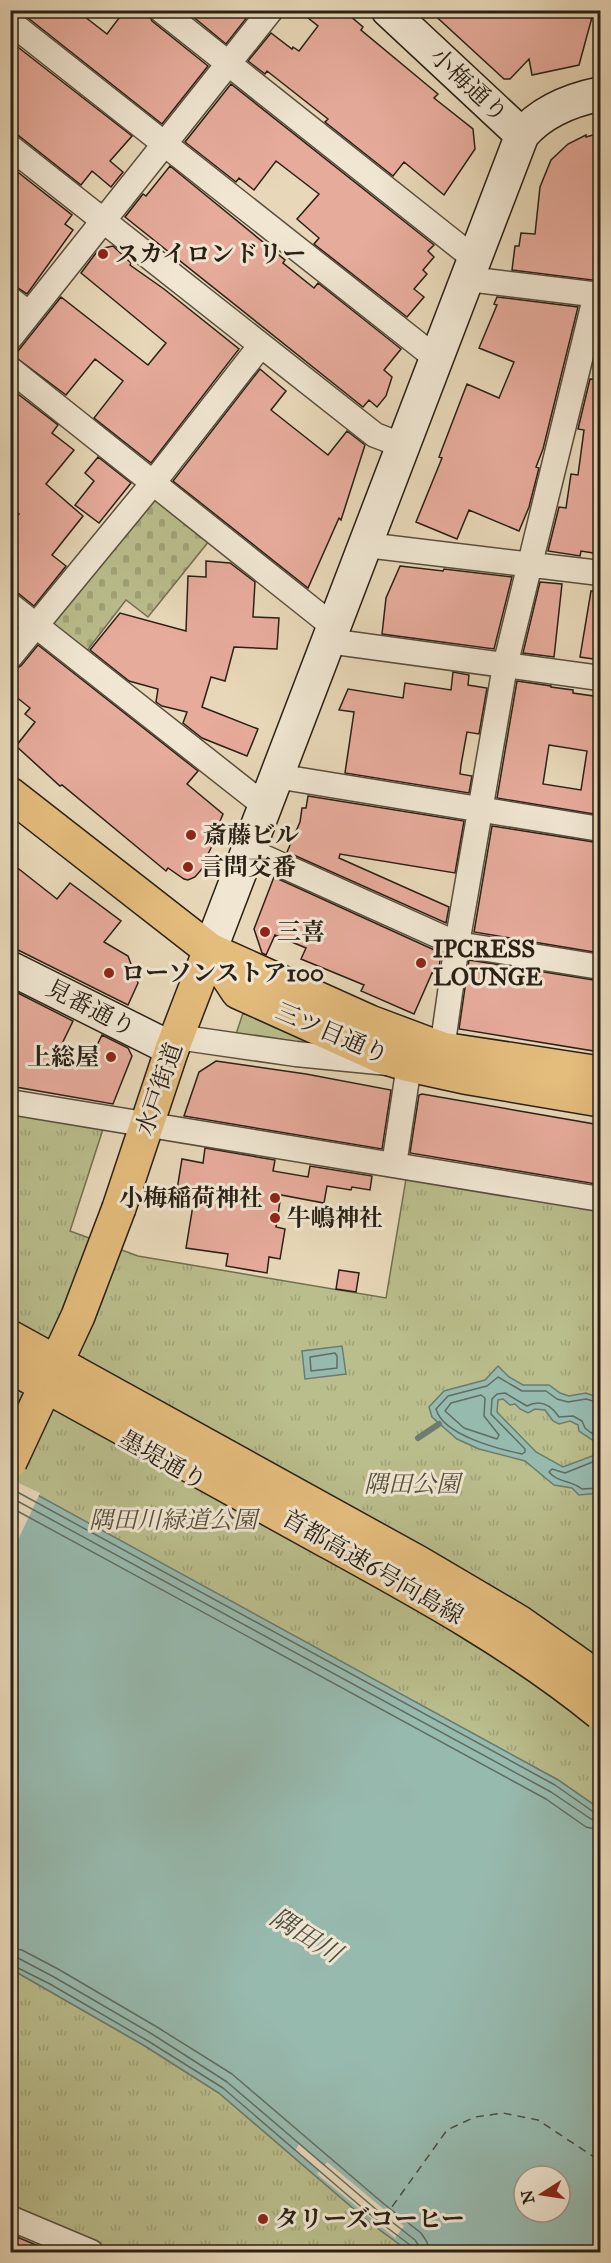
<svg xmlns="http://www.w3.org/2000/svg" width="611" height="2263" font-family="'IM FELL Great Primer','Noto Serif JP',serif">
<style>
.green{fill:#babd8c;stroke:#726e50;stroke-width:1.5}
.cemetery{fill:url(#cemetery-stones);stroke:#726e50;stroke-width:1.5}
.park{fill:url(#park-tufts);stroke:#726e50;stroke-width:1.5}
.water{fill:#97baaf;stroke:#6b7c71;stroke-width:1.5;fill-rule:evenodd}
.pier{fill:#e8d8b9}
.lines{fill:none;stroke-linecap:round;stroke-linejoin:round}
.shore{stroke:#606d62;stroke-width:1.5}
.stream{stroke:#6b7c71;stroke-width:6}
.ferry{stroke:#4a4e43;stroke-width:1.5;stroke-dasharray:8 6;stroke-linecap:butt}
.building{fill:#e7ab9c;stroke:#292015;stroke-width:1.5;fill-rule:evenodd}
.street-casing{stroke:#594e3e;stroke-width:27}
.secondary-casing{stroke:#292015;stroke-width:36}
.primary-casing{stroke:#292015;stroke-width:36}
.highway-casing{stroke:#292015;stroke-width:36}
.street{stroke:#f0e6d2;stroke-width:24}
.secondary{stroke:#f0e6d2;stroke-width:33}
.primary{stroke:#e4bc7c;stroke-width:33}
.highway{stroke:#e4bc7c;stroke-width:33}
.highway-bridge-casing{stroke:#292015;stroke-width:36;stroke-linecap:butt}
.highway-bridge{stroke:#e4bc7c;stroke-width:33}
.poi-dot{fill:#8f2418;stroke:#f0e6d2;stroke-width:2}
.labels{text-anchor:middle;stroke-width:6;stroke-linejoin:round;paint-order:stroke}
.street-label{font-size:24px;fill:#292015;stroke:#f0e6d2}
.poi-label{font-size:24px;font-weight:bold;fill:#292015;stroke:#f0e6d2;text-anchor:start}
.park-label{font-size:24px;font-style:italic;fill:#544f39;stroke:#f0e6d2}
.water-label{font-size:26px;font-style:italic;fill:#4a4e43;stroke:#f0e6d2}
</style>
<defs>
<pattern id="cemetery-stones" width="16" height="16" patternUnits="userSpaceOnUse" patternTransform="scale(1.5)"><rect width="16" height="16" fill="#babd8c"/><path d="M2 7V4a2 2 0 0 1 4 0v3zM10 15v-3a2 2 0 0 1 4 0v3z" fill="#a0a278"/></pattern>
<pattern id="park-tufts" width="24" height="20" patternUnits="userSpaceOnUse" patternTransform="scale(1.5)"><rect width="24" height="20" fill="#babd8c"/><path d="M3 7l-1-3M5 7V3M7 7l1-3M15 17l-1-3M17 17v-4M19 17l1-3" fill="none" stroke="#a0a278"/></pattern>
</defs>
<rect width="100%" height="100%" fill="#e8d8b9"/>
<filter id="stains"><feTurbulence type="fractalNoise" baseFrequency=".00333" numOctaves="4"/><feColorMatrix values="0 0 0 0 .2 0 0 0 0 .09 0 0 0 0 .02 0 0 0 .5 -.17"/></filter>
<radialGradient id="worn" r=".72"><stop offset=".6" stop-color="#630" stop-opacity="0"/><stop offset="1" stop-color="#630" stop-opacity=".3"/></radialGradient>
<path class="green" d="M243 1013 309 1042 311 1045 235 1037Z"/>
<path class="cemetery" d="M154 497 209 541 148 617 126 600 86 652 52 625Z"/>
<path class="park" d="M11 1111 104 1126 70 1231 138 1256 386 1298 406 1179 600 1210V1809L558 1780 11 1482Z
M11 1969 145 2046 219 2093 369 2222 410 2252H101L11 2213Z"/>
<path class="water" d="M342 1346 346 1374 305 1379 302 1351Z
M498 1366 509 1377 523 1385H549L560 1393 569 1396 586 1393 600 1398V1445L579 1431 578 1425 570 1421 559 1424 553 1421 545 1410 535 1409 528 1413 520 1409 515 1404 510 1405 503 1399 498 1400 497 1412 536 1452 563 1467 600 1453V1493L579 1495 572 1488 554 1485 525 1461 479 1449 457 1439 432 1417 429 1407 444 1391 485 1380Z
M10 1482 32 1492 558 1780 600 1809V2252H410L369 2222 219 2093 145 2046 11 1969ZM524 2176H560V2212H524Z"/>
<path class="pier" d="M10 1479 40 1493 11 1555H10Z
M299 2144 324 2166 327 2162 404 2226 395 2238 317 2174 319 2171 295 2151Z"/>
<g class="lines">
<path class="shore" d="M335 1353 337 1356V1368L311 1371 310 1357Z
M481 1395 485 1398 484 1416 499 1435 497 1439 464 1428 445 1411 451 1403Z
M600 1403 586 1399 568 1402 557 1399 546 1391H522L498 1377 487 1386 448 1396 436 1409C443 1435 498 1449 522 1454L525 1452V1449L491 1414 492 1399 497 1394 505 1393 527 1406C541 1399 551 1405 559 1417L573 1416 582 1421 585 1428 590 1432 600 1438
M600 1459 565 1473 552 1469 549 1472C558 1483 571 1480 582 1489L600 1488
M10 1488 555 1785 595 1813 600 1814
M10 1497 551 1792 591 1819 600 1821
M10 1507 546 1799 586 1827 600 1830
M10 1948 22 1950 58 1969 157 2027 232 2074 384 2204 421 2233 427 2242 429 2252
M10 1957 18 1958 54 1977 152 2034 227 2082 378 2211 415 2240 419 2246 420 2252
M10 1964 50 1984 148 2041 223 2088 373 2217 410 2245 412 2252"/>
<path class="stream" d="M418 1438 439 1424"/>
<path class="ferry" d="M384 2218 447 2130 475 2117 503 2113 538 2120 600 2161"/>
</g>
<path class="building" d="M18 10H76L107 34 125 10H147L152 21 208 66 162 124Z
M185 10H241L248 16 226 44Z
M298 10H343L363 27 361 30 438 94 434 98 473 129 475 149 444 195 404 162 393 176 325 122 328 119 267 71 265 74 248 61 271 33 292 49 293 47 299 51 318 26Z
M429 10H594L579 65 532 75 529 59 510 79H504Z
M10 41 132 136 110 161 123 172 111 187 92 171 81 185 19 136 10 133Z
M231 84 434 245 428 251 434 257 423 270 427 274 414 289 424 297 407 317 314 244 319 238 297 219 319 194 276 161 254 190 239 178 236 182 185 142Z
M600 133V281L512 270 515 246H519L521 233 535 234 540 187 551 160 568 144 586 135V137Z
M10 166 72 215 65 224 73 230 27 294 10 283Z
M170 166 285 260 283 263 314 288 318 283 401 349 384 370 392 377 386 396 377 407 369 400 363 407 125 217 143 194 146 196Z
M113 246 131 263 130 265 164 289 239 349 151 463 94 418 123 381 95 359 66 395 14 356 61 297 148 365 166 343 81 273 99 249Z
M497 297 578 307 543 449 536 467 539 468 529 507 519 531 469 510 457 539 416 522 442 458 439 457 467 384 499 398 514 362 479 348 497 305 494 304Z
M260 369 286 391 271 410 328 455 347 431 365 445 341 520 339 518 308 588 173 481Z
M590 379 600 380V554L581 551 580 556 548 551 559 507 566 508 571 474 578 475 584 430 578 429Z
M10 388 58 425 52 433 74 450 46 484 83 516 52 555 66 566 34 606 19 594 10 591V525L19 514 10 508Z
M98 457 131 483 99 523 75 505 94 481 85 473Z
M206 561 230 563 255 582 253 617 279 618 277 649 234 647 225 681 211 677 202 707 258 729 247 756 202 738 183 723 187 712 162 706 156 702 158 689 129 681 90 650 120 613 186 631 188 576 206 577Z
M400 566 443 571 444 569 512 577 494 649 382 634 386 598Z
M540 582 562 584 554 657 523 653Z
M591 591H600V660L580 657Z
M38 645 198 771 187 784 223 814 213 838 215 840 204 862 206 864 195 877 188 880 184 879 168 868 166 871 62 785 60 786 16 746 35 722 25 714 30 708 10 692V671L21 666Z
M453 672 469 675 468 685 487 688 479 734 467 732 461 765 460 774 472 776 469 793 345 773 354 712 339 710 348 689 403 698 405 683 451 690Z
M517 681 551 686V687L573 690V693L600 697V815L497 798ZM549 745 587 751 581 790 543 784Z
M308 796 464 821 455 873 340 854 339 858 449 907 446 923 287 852 300 822 302 808H306Z
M492 826 600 843V953L474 932Z
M10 862 57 899 70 883 121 921 104 942 128 956 138 983 128 1005 10 946Z
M274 877 441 953 438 975 432 973 414 1014 361 991 364 985 301 959 306 948 275 935 266 955 262 953 254 929Z
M469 960 600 981V1052L459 1029Z
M10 989 73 1021 58 1052 87 1066 102 1035 128 1048 132 1056 113 1104 10 1086V1043L16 1032 10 1029Z
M216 1061 306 1074 391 1090 382 1149 184 1116 199 1072Z
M422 1094 600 1125V1155L596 1184 410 1153 419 1095Z
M205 1148 275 1160 273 1171 308 1177 310 1166 372 1176 370 1190 352 1187 351 1190 327 1186 324 1203 281 1195 276 1227 285 1229 280 1259 269 1257 267 1273 226 1266 228 1254 186 1248 195 1193 177 1190 182 1159 203 1163Z
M339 1270 359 1273 356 1292 336 1289Z
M10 2234 55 2253H10Z"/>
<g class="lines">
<g class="street-casing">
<path id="street" d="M161 10 476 260
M10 22 437 359
M10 147 375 435 404 446
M468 279 600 295
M10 299 29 314
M10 338 271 10
M10 369 334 627
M366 545 600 573
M10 605 265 806
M328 641 600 678
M10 657 153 483 261 345
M276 776 600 829
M248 850 457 944 600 967
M177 1037 296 1054 409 1065 394 1165
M442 1049 457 944 505 666 596 294
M10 1102 600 1199
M10 2218 91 2252"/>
</g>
<g class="secondary-casing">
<path id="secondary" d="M388 10 522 135
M210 950 522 135C542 111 571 100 600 94
M10 968 172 1049"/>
</g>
<g class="primary-casing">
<path id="primary" d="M210 950 238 992 380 1056 409 1065 464 1077 600 1100
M210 950 370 1022 442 1049 600 1073"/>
</g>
<g class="highway-casing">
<path id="highway" d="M10 794 210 950 172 1049 119 1208"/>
</g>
<use href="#street" class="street"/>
<use href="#secondary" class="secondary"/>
<use href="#primary" class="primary"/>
<use href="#highway" class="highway"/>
<g class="highway-bridge-casing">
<path id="highway-bridge" d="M10 1337 419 1563 519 1622 600 1679
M10 1366C112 1422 214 1479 316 1535 414 1589 513 1642 600 1713
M10 1462 78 1316 119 1208"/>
</g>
<use href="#highway-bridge" class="highway-bridge"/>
</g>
<g class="poi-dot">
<circle cx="103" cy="254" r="6"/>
<circle cx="191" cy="835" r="6"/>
<circle cx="188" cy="867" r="6"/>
<circle cx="265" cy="932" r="6"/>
<circle cx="421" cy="963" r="6"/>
<circle cx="109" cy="973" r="6"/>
<circle cx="111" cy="1057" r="6"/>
<circle cx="275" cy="1198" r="6"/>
<circle cx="275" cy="1218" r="6"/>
<circle cx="263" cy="2219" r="6"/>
</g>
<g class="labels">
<g class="street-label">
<text transform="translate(469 85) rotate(43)" y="8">小梅通り</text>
<text transform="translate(91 1008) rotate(27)" y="8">見番通り</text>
<text transform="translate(332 1033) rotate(23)" y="8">三ツ目通り</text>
<text transform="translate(159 1089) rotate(-71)" y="8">水戸街道</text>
<text transform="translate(163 1460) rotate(29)" y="8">墨堤通り</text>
<text transform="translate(373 1567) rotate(30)" y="8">首都高速6号向島線</text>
</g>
<g class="poi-label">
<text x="115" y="262">スカイロンドリー</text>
<text x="203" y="843">斎藤ビル</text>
<text x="200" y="875">言問交番</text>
<text x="277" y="940">三喜</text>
<text x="433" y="957">IPCRESS<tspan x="433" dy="28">LOUNGE</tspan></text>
<text x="121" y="981">ローソンストア100</text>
<text x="99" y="1065" text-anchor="end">上総屋</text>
<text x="263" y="1206" text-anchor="end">小梅稲荷神社</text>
<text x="287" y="1226">牛嶋神社</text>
<text x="275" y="2227">タリーズコーヒー</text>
</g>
<g class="park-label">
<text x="412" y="1492">隅田公園</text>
<text x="173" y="1528">隅田川緑道公園</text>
</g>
<g class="water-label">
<text transform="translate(306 1935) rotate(32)" y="9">隅田川</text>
</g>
</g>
<rect width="611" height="2263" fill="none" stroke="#e8d8b9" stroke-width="36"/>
<rect x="12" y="12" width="587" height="2239" fill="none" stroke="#292015" stroke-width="3"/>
<rect x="18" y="18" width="575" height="2227" fill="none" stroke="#292015" stroke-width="1.5"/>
<g transform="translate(542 2194) rotate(258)"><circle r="28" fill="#f0e6d2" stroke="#a09786" stroke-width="1.5"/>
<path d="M0-4.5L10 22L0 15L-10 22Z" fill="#8f2418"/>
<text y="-9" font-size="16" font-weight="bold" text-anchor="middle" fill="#292015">N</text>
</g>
<rect width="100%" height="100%" filter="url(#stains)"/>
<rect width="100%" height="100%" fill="url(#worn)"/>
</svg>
